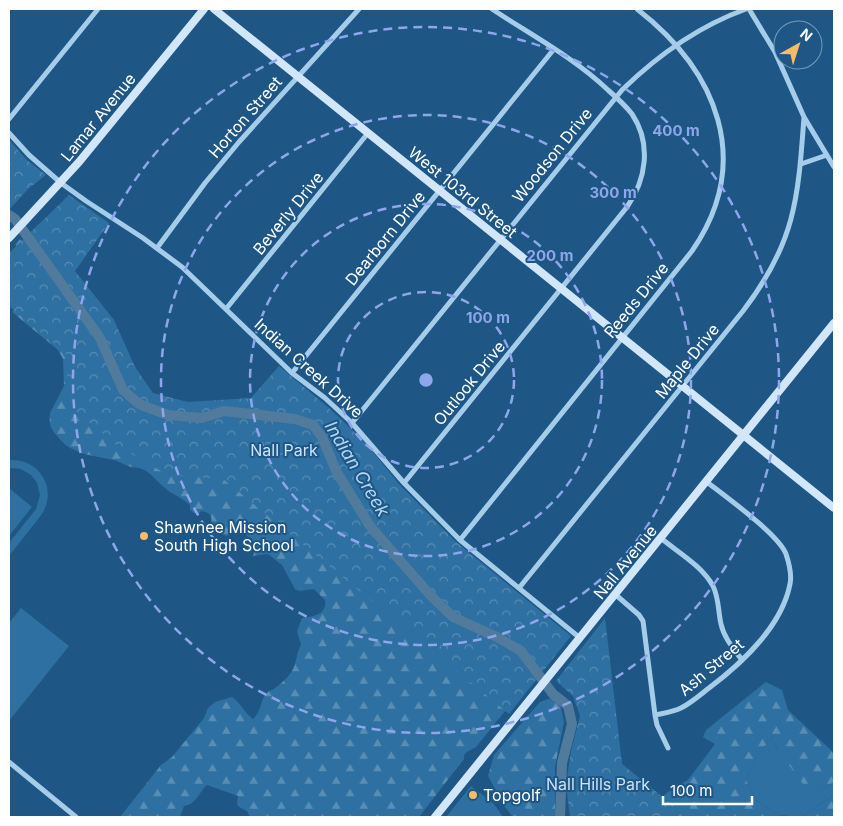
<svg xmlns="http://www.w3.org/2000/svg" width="843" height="826" font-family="Inter,sans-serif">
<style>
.green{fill:#2e70a1}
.forest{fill:url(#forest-firs)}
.park{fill:url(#park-crowns)}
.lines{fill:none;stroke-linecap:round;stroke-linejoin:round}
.river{stroke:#517b9c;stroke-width:10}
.street{stroke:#a5cdea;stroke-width:5}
.secondary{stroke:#d1e6f8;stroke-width:8}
.ring{fill:none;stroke:#8ea6ec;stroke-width:2.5;stroke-dasharray:9 6}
.poi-dot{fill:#f9bc64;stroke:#1e5785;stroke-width:2}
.labels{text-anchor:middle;stroke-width:4;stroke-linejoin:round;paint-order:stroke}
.street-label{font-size:16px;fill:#fff;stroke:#1e5785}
.park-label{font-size:16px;fill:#cae4f8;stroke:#1e5785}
.poi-label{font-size:16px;fill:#fff;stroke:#1e5785;text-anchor:start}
.water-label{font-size:18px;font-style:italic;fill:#b1d7f2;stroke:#1e5785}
.centre{fill:#8ea6ec;stroke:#1e5785;stroke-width:2.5}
.ring-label{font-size:15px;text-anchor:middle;font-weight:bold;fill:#8ea6ec;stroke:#1e5785;stroke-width:4;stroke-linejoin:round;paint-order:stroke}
</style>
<defs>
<pattern id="forest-firs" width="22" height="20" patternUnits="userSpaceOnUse" patternTransform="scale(1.25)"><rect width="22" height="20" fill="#2e70a1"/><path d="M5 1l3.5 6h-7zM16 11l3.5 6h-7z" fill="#588db4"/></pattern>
<pattern id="park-crowns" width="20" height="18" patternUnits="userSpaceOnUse" patternTransform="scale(1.25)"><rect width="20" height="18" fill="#2e70a1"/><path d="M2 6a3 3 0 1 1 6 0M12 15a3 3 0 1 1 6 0" fill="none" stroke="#588db4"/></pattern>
</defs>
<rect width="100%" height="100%" fill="#1e5785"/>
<path class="green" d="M9 460C39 458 58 488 42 514L9 556V543L36 509 40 495 37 483 31 475 21 469 9 468Z
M9 488 32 507 9 536Z
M21 608 69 646 9 721V623Z
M772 737 777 749 821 790 834 782V795L801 817 777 815 756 800 746 780 755 759Z
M471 786 494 804 503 817H446Z"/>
<path class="forest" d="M20 239 25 244 96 348 518 695 476 747C470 751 463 751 464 759L419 817H250L247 811 239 807 237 804 238 796 207 785C198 793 197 804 184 806L180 817H120L161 765 172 757 204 718 208 708 215 702 232 697C241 703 245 714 253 719 262 711 260 699 268 692 270 690 273 690 275 688 281 684 288 677 292 671 297 663 296 653 301 645L297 631 302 618C314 616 327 615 325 600L314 589 299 591 295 589 282 565 268 554 253 556 256 546C250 538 240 527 230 525V534L227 536 216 532 212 528C211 517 213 513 201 511L198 514 194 513 190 510V505C183 498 173 495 165 488 157 482 151 472 142 469 138 467 134 468 131 467 124 465 119 461 113 460 92 455 72 455 58 437 50 427 49 426 50 413L64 386 63 359 58 350 12 312 15 308 20 251 15 244Z
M766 682 782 690 788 710 834 753V782L821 790 803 784 777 749 772 737 755 759 746 780 756 800 777 815 795 817H635L653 806 670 790 688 780 715 744 703 737 706 730Z
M551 698 561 708 564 722 555 767V817H513L505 807 488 776 494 755 540 702Z
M834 795V817H801Z"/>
<path class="park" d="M9 140 27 160 46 175 28 189 9 210Z
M69 195 109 223 75 271 114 320 135 367 153 393 188 402 251 398 279 366 329 408 364 441 399 484 455 541 571 636 509 714 223 479 168 475 116 445 76 411 68 387 66 354 9 306V253Z
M605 618 622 764 675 807 666 817H570L566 785 571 751 580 716 573 696 556 681Z"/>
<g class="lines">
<path class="river" d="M9 215 15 219 100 338 123 390 139 404 168 415 202 418 224 411 295 419 313 425 322 437 336 471 370 526 431 596 453 617 497 637 521 651 553 694 568 706 572 724 562 763 560 817"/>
<path class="street" d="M749 9 775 52 804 117 834 167
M9 119 98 9
M9 133 29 155 61 183 86 201 143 238 182 267 292 373 325 398 352 423 404 483 460 540 580 638
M801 164 827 155
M157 248 205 183 239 142 359 9
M226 309 368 133
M292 373 554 49
M352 423 622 90C658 55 699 26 746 9
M404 483 627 207C646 180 652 144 632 114 625 105 616 97 608 90 573 57 531 35 492 9
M662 539C679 553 702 566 713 586 719 598 718 611 721 624 724 638 734 649 742 660
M460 540 692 251C754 161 717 71 637 9
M519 588 743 311C795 243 798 200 804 117
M616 595 639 615 643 621 655 715 657 725 668 748
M655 715C664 713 673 712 681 708 691 703 700 695 709 688 741 664 782 626 790 584 792 575 789 563 786 554 778 534 726 497 707 482
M9 762 76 817"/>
<path class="secondary" d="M214 9 834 508
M9 238 79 162 204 9
M435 817 834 323"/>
</g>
<g class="ring">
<circle cx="426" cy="380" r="88"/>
<circle cx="426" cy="380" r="176"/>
<circle cx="426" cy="380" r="265"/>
<circle cx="426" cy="380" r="353"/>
</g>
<g class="poi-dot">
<circle cx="144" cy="536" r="5"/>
<circle cx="473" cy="795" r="5"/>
</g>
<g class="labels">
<g class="street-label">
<text transform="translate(98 117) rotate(-51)" y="6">Lamar Avenue</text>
<text transform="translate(245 117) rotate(-49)" y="6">Horton Street</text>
<text transform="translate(552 155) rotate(-51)" y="6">Woodson Drive</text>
<text transform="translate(463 192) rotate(39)" y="6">West 103rd Street</text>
<text transform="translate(288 213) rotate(-51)" y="6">Beverly Drive</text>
<text transform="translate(385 238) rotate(-51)" y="6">Dearborn Drive</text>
<text transform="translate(636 300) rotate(-51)" y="6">Reeds Drive</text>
<text transform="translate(687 361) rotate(-51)" y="6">Maple Drive</text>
<text transform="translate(309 368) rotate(42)" y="6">Indian Creek Drive</text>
<text transform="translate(469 383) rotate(-51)" y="6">Outlook Drive</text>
<text transform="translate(625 562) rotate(-51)" y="6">Nall Avenue</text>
<text transform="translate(711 667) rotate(-40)" y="6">Ash Street</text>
</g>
<g class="park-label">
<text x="284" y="456">Nall Park</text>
<text x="598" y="790">Nall Hills Park</text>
</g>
<g class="poi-label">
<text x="154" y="533">Shawnee Mission<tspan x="154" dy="18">South High School</tspan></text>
<text x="483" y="801">Topgolf</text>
</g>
<g class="water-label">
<text transform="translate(357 469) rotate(59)" y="6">Indian Creek</text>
</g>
</g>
<circle cx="426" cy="380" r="8" class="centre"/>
<g class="ring-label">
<text x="676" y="136">400 m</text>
<text x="613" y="198">300 m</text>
<text x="550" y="261">200 m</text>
<text x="488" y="323">100 m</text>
</g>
<rect width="843" height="826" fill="none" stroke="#ffffff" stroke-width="20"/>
<g transform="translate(798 45) rotate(39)"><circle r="24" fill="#1e5785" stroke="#789ab6"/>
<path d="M0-4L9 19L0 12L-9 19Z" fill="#f9bc64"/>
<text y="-8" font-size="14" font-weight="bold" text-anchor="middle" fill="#ffffff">N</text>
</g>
<path d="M663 796v8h89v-8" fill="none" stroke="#ffffff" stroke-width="2.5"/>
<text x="670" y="796" font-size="15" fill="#ffffff" stroke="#1e5785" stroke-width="4" paint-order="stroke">100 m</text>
</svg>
